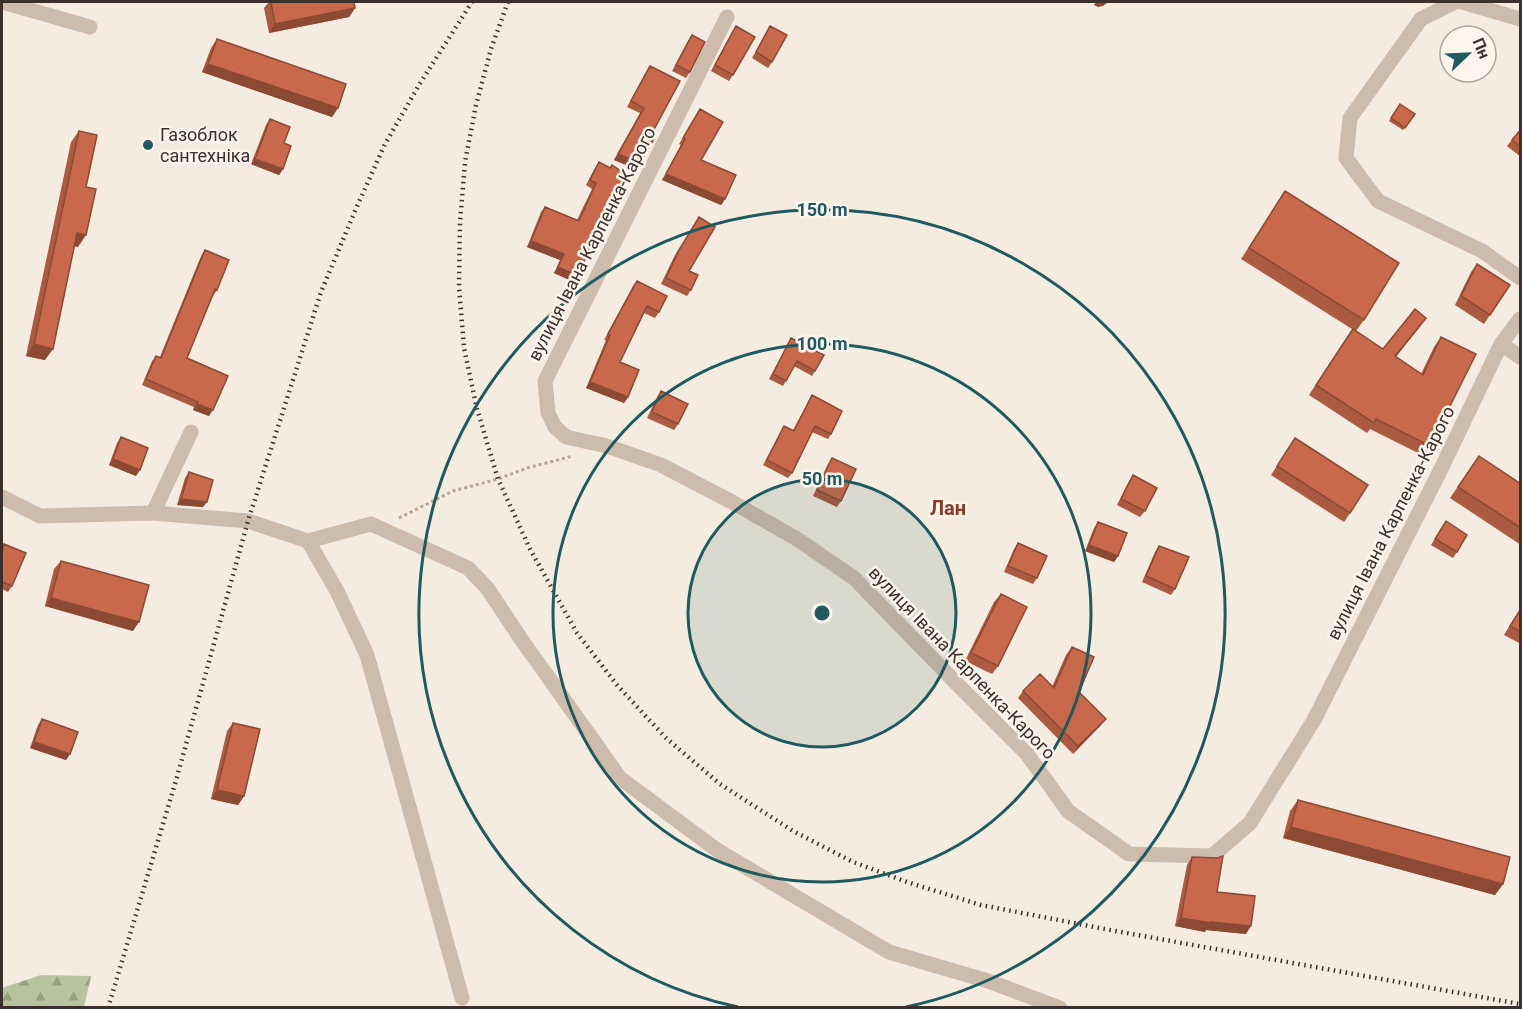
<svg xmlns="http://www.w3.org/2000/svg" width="1522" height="1009" font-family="Roboto,sans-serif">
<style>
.forest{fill:url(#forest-firs)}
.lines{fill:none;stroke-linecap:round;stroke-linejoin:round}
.path{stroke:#b9a596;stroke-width:3;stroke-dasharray:3 3;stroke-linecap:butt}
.minor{stroke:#cdbbac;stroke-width:15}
.rail{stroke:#3b302b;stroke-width:4.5;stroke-dasharray:1.5 4.5;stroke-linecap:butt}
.wall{fill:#ac5a40}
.shaded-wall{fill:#8c4a34}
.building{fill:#c8694b;stroke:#8c4a34;stroke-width:1.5}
.ring{fill:none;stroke:#1f5a5e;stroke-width:3}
.poi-dot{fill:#1f5a5e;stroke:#fbf5ee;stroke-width:2}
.labels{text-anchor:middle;stroke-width:5;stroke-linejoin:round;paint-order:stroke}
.poi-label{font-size:18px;fill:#3b302b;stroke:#fbf5ee;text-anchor:start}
.street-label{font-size:18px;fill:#3b302b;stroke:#fbf5ee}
.neighbourhood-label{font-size:20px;font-weight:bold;fill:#8c3b22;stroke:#fbf5ee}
.centre{fill:#1f5a5e;stroke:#fbf5ee;stroke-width:3}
.ring-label{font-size:18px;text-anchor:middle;font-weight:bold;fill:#1f5a5e;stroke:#fbf5ee;stroke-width:5;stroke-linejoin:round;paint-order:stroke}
</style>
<defs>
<pattern id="forest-firs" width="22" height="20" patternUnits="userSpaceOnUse" patternTransform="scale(1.5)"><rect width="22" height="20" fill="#b8c4a0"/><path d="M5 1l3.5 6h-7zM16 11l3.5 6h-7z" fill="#97a083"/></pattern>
</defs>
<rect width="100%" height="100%" fill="#f4ebe1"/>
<path class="forest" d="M41 975 91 976 84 1007H2V988Z"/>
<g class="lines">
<path class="path" d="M399 518 453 491 498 479 527 468 573 456"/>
<path class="minor" d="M2 2 90 27
M1455 2 1421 19 1350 118 1346 158 1378 201 1482 251 1520 278
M1462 2 1520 19
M727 17 545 381 548 413 555 427 566 437 607 446 661 465 732 502 797 539 854 578 960 687 1027 754 1068 811 1129 854 1212 856 1250 823 1314 720 1441 469 1501 344 1520 319
M1501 344 1520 357
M2 497 40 516 153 513 248 521 308 541 371 524 468 568 488 589 521 639 620 778 717 850 889 952 988 981 1060 1008
M153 513 191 432
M308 541 337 591 367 655 462 998"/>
<path class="rail" d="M508 2 491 49 476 105 465 162 460 222 459 287 464 348 477 409 498 479 530 549 577 633 617 685 666 738 720 784 793 831 853 862 907 882 981 905 1110 930 1520 1004
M108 1008 177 777 248 521 321 292 355 211 384 146 419 85 472 2"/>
</g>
<path class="wall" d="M269 2H354L355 8 349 17 269 33 264 8Z
M736 26 733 75 729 81 711 71 732 32Z
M770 26 772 62 768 68 752 58Z
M692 35 690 72 686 78 672 71 688 41Z
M217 39 338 108 332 117 202 72 211 48Z
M650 66V137L636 169 614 160 640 113 627 107 646 72Z
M1400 104 1415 114 1403 130 1389 121Z
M700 109 701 160 725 199 721 205 662 180 681 145 679 144Z
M270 119 284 143 283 169 279 175 251 164 266 125Z
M1521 129V157L1507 146Z
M79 131 86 187 78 247 75 246 45 360 26 356 71 142Z
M599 162 618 193 614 199 597 234 593 240 578 276 574 282 554 273 560 260 527 247 541 212 545 207 577 220 592 189 586 185 595 168Z
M1285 191 1364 320 1356 331 1383 349 1426 318 1396 357 1421 374 1434 347 1441 337 1430 446 1424 456 1370 429 1367 433 1309 395 1352 329 1241 259Z
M699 217 689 271 691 290 687 296 661 284 675 255Z
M205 250 217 290 213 296 187 358 209 416 193 410 194 407 142 385 152 361 156 356 160 357 201 256Z
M1477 264 1490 315 1484 324 1455 305 1471 272Z
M637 281 659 312 655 318 644 313 620 362 628 397 624 403 586 388 606 340H604L633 286Z
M791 338 815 371 812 376 794 366 783 386 769 379Z
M661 391 678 424 674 430 647 418 657 397Z
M812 395 831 434 828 439 812 432 792 473 788 478 763 465 781 431 784 426 793 430Z
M121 437 136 476 109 465 117 443Z
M1295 438 1350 513 1344 522 1271 475Z
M1479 456 1521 484V545L1450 498Z
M832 458 841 501 837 507 813 496 828 464Z
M189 472 203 507 177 505 185 478Z
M1133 475 1145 511 1140 517 1117 505 1129 481Z
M1098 522 1118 556 1114 562 1085 551 1094 528Z
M1442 527 1457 552 1453 558 1431 545Z
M1018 543 1037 578 1033 584 1004 572 1014 549Z
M4 544 12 586 8 592 2 589V548Z
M1159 546 1175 589 1171 595 1142 582 1155 552Z
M61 561 133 631 45 606 54 569Z
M1001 594 998 666 992 674 965 661 994 602Z
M1521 607V644L1504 635Z
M1072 647 1079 692 1106 719 1100 726 1073 754 1018 698 1023 691 1052 687 1066 655Z
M42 719 70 754 66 760 30 748 38 725Z
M233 723 244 796 238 805 211 799 227 731Z
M1298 800 1503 884 1495 895 1283 838 1290 811Z
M1192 857 1217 892 1246 934 1206 930 1205 932 1175 926 1187 865Z"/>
<path class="shaded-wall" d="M1096 2H1108L1103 6 1098 7 1094 5Z
M355 8 349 17 269 33 275 24Z
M208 64 338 108 332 117 202 72Z
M618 154 640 163 636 169 614 160Z
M255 159 283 169 279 175 251 164Z
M666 174 725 199 721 205 662 180Z
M77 233 86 235 78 247 69 245Z
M531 241 564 254 560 260 527 247Z
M558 267 578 276 574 282 554 273Z
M1426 318 1419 328 1388 366 1395 356Z
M34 344 53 349 45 360 26 356Z
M590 382 628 397 624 403 586 388Z
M197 404 213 410 209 416 193 410Z
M113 459 140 470 136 476 109 465Z
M181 499 207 502 203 507 177 505Z
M1089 545 1118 556 1114 562 1085 551Z
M51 598 139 622 133 631 45 606Z
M1106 719 1100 726 1073 754 1078 746Z
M34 742 70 754 66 760 30 748Z
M217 790 244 796 238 805 211 799Z
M1291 827 1503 884 1495 895 1283 838Z
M1181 918 1211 922 1251 926 1246 934 1206 930 1205 932 1175 926Z"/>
<path class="building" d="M271 2H354L355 8 275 24Z
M1095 2H1107L1105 3 1100 4Z
M736 26 755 37 733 75 715 65Z
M770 26 787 35 772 62 756 52Z
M692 35 705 42 690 72 676 65Z
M217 39 346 84 338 108 208 64Z
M650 66 680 81 650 137 654 139 640 163 618 154 644 108 631 101Z
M1400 104 1415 114 1405 128 1391 118Z
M700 109 723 122 701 160 736 175 725 199 666 174 685 139 683 138Z
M270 119 290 127 284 143 291 146 283 169 255 159Z
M1521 129V147L1512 140Z
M79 131 97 135 86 187 96 189 86 235 77 233 53 349 34 344Z
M599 162 610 168 612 165 627 175 618 193H617L597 234 596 233 578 276 558 267 564 254 531 241 545 207 579 221 596 183 590 180Z
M1285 191 1399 263 1364 320 1249 248Z
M699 217 715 227 689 271 698 275 691 290 666 278 679 250Z
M205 250 229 260 217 290 215 289 187 358 228 376 213 410 197 404 198 402 146 379 156 356 161 358Z
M1477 264 1510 285 1490 315 1461 296Z
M637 281 667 296 659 312 647 306 620 362 639 370 628 397 590 382 610 335 608 334Z
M1415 309 1426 318 1395 356 1423 375 1441 337 1476 354 1430 446 1376 419 1374 423 1316 385 1353 329 1383 349Z
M791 338 824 355 815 371 797 361 786 381 773 374Z
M661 391 688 404 678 424 652 412Z
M812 395 842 411 831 434 815 426 792 473 767 460 784 426 794 431Z
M121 437 148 448 140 470 113 459Z
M1295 438 1368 485 1350 513 1277 466Z
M1479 456 1521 484V528L1458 487Z
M832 458 856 469 841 501 817 490Z
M189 472 213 480 207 502 181 499Z
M1133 475 1157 488 1145 511 1121 499Z
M1446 521 1467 535 1457 552 1435 539Z
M1098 522 1127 533 1118 556 1089 545Z
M1018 543 1047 556 1037 578 1008 566Z
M4 544 26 553 12 586 2 582V550Z
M1159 546 1189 557 1175 589 1146 576Z
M61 561 149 585 139 622 51 598Z
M1001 594 1027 607 998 666 971 653Z
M1521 609V632L1510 626Z
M1072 647 1094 657 1079 692 1106 719 1078 746 1023 691 1040 674 1054 688Z
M42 719 78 732 70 754 34 742Z
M233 723 260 729 244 796 217 790Z
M1298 800 1510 857 1503 884 1291 827Z
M1223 856 1217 892 1255 896 1251 926 1211 922V923L1181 918 1192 857 1217 858Z"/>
<circle cx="822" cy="613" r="134" fill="#1f5a5e" fill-opacity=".12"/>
<g class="ring">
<circle cx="822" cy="613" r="134"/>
<circle cx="822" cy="613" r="269"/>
<path d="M738 1007A403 403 0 1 1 906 1007"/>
</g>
<circle class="poi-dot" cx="148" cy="145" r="6"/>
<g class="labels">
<g class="poi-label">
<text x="160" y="141">Газоблок<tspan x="160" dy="21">сантехніка</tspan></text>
</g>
<g class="street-label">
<text transform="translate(592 244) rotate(-63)" y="6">вулиця Івана Карпенка-Карого</text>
<text transform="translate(1391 523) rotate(-63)" y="6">вулиця Івана Карпенка-Карого</text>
<text transform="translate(962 663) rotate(46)" y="6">вулиця Івана Карпенка-Карого</text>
</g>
<g class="neighbourhood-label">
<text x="948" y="515">Лан</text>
</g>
</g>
<circle cx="822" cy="613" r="9" class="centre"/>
<g class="ring-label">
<text x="822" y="216">150 m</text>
<text x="822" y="350">100 m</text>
<text x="822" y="485">50 m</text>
</g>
<rect width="1522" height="1009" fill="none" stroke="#3b302b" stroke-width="6"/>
<g transform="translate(1468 54) rotate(67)"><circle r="28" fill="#fbf5ee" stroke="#aea6a0" stroke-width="1.5"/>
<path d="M0-4.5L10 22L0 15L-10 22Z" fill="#1f5a5e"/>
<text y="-9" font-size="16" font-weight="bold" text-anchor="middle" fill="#3b302b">Пн</text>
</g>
</svg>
